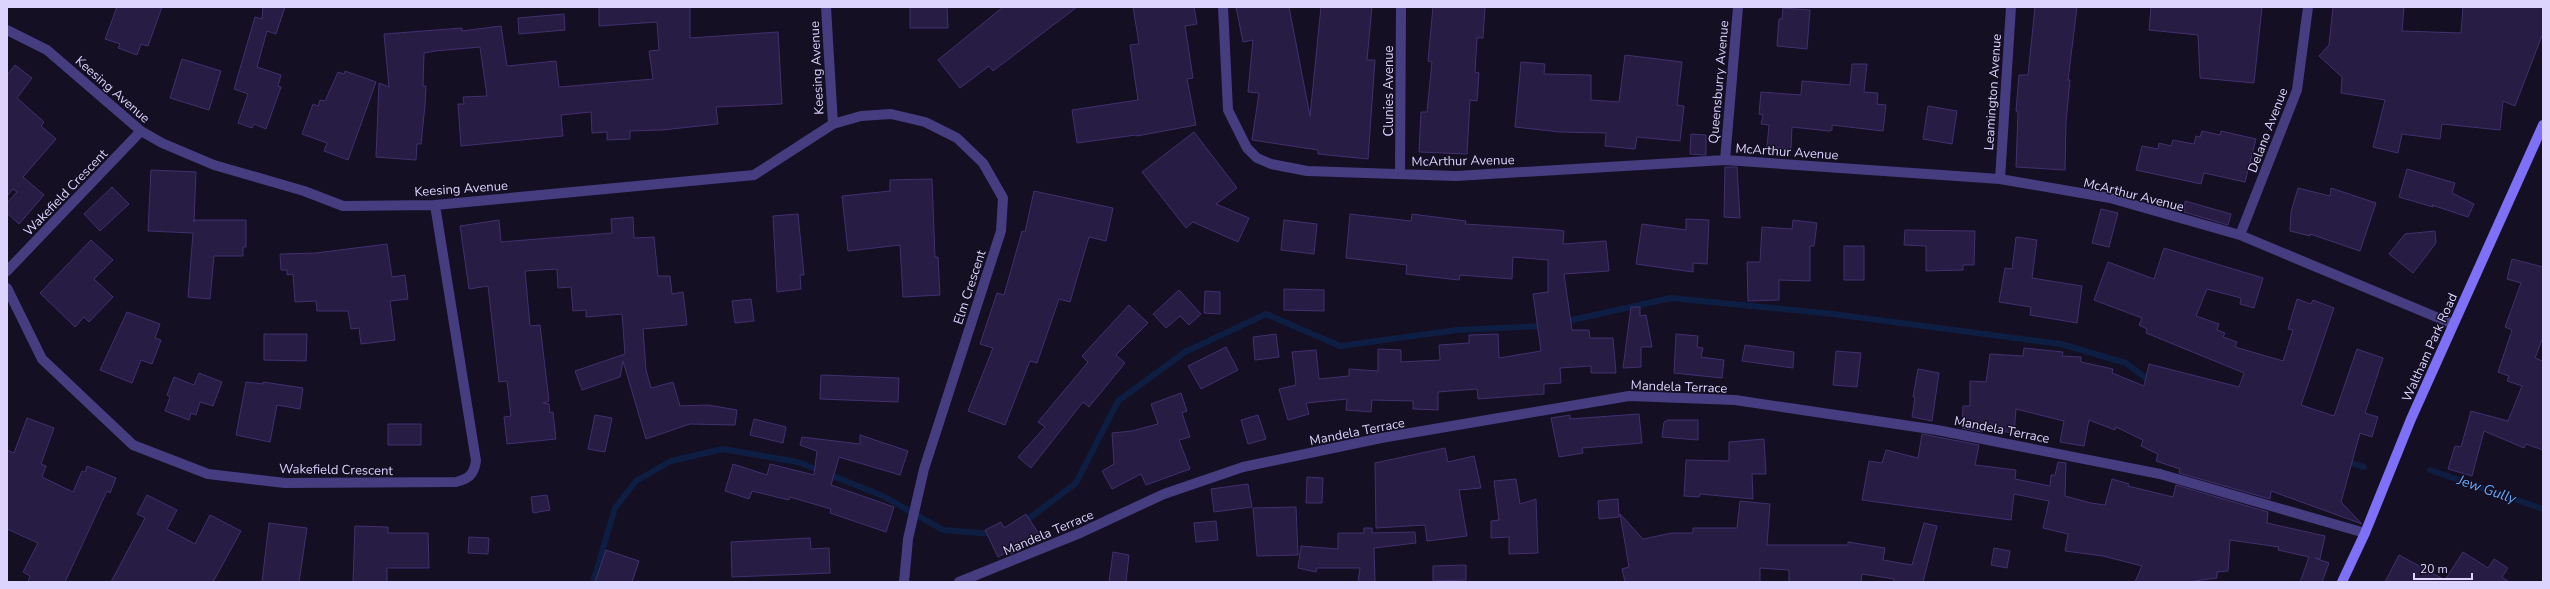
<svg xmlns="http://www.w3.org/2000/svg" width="2550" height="589" font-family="'Nunito Sans',sans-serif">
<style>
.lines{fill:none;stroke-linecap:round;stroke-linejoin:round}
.stream{stroke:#0e1e43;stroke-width:6}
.building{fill:#271c43;stroke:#41306e}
.street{stroke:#453d80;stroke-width:10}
.secondary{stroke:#7e70f7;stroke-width:10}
.labels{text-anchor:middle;stroke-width:3;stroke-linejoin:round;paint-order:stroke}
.street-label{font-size:13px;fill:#dcd4fd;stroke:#140f23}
.water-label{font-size:14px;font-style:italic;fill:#67a9f7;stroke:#140f23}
</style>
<rect width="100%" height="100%" fill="#140f23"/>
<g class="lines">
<path class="stream" d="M1563 322 1671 298 1833 314 2061 344 2126 363 2151 382
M2344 461 2364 467
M2430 470 2543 509
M1023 523 1076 483 1118 401 1185 352 1266 314 1340 346 1457 330 1544 326
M593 582 615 508 636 481 671 461 723 449 798 462 883 496 943 530 994 534"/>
</g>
<path class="building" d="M117 7H162L148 46 141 44 137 55 118 48 120 44 105 39Z
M263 7H285L276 34 267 31 257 67 281 75 278 86 281 87 266 129 254 124 252 128 238 123 248 94 234 89 255 17 262 19Z
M599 7H690V38L778 32 782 104 716 107 718 124 662 130 630 131V139L607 140V132L592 133 591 112 561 115 563 136 461 146 458 104H464L463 97 487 96 480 47 435 51 424 53 423 86H426L425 105 421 144H417L416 160 376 157 379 83 389 87 384 34 462 28V31L501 26 507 66 556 61 559 87 653 79 649 51 659 50 657 22 599 26Z
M910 7H947L948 28H910Z
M1003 7H1077L993 71 989 66 960 88 938 60Z
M1133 7H1194L1197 24 1185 26 1193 78 1187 79 1196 125 1137 136 1136 135 1077 143 1072 110 1138 100 1130 45 1139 44Z
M1236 7H1289L1310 116 1321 7H1372L1367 60H1375L1368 159 1318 154V150L1252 140 1259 93 1248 92 1253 40 1243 42Z
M1433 7H1485L1483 38H1477L1475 72 1479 73 1477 101 1470 100 1467 154 1419 152 1421 112H1427L1432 62 1428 61Z
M2035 7H2077L2068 80H2070L2066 122 2065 170 2016 167 2018 112 2016 111 2019 75H2028Z
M2151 7H2262L2254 83 2200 78 2198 35 2149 30Z
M2333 7H2404L2402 31 2461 33 2463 7H2543V33L2515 106 2503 101 2500 130 2442 124 2440 139 2402 134 2398 153 2373 147 2385 100 2341 93 2342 77 2319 56 2329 45Z
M1783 8 1810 10 1807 49 1777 46 1779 19H1782Z
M564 14 565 30 519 34 518 18Z
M1625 55 1682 62 1677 105 1684 106 1680 141 1637 137 1635 149 1605 146 1606 133 1560 132 1515 127 1521 62 1545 64 1544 74 1591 75V100L1619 102Z
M182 59 221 71 209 110 170 98Z
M1852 64H1867L1864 92 1878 93 1877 104 1886 105 1883 131 1832 125V130L1829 131 1792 127 1791 149 1767 147 1769 125 1761 124 1763 115 1759 114 1761 92 1801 95 1802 81 1850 85Z
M15 65 32 78 17 98 44 122 41 126 56 139 23 177 44 195 19 224 7 213V203L17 192 13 189 7 196V75Z
M345 71 376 82 348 160 324 151 327 143 302 134 313 104 318 106 320 100 325 101 338 72 344 74Z
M1928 106 1957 111 1952 144 1923 139Z
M2202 131 2220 135 2221 131 2256 139 2245 182 2204 173 2201 184 2136 170 2142 146 2158 149 2159 143 2171 146 2173 140 2194 144 2196 136 2200 137Z
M1194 132 1237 188 1216 204 1249 218 1238 242 1193 222 1186 228 1142 172Z
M1691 134 1706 135V155L1690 154Z
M1725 167H1737L1740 218 1724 217Z
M2407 169 2455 183 2452 193 2474 204 2468 217 2432 205 2433 207 2399 197Z
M151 170 196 172 194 222V220H246V247H243V256H214L210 299 188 297 193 233 148 231Z
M932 179 935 257H938L940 295 903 297 900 245 848 251 842 196 890 191V180Z
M112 187 129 204 100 231 84 214Z
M2298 188 2330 196 2331 188 2376 203 2360 251 2310 234V236L2290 231 2291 212Z
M1034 191 1113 208 1106 241 1089 237 1070 302 1059 299 1037 363 1030 361 1005 425 968 411 993 348 980 344 997 293 1004 295 1022 231 1025 232Z
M2185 201 2231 214 2228 225 2184 212Z
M2101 209 2118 213 2109 247 2092 243Z
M798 214 804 275H800L801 289 777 292 773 216Z
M1350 214 1411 221 1412 214 1466 221 1465 224 1558 230 1564 231 1563 244 1606 241 1609 271 1564 274 1572 330H1589L1590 338H1613L1616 373H1591V366L1560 368 1561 383 1544 384V394L1478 399 1477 389 1438 392V410L1413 409V401L1372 400 1371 412 1346 410 1347 399 1306 403 1309 414 1288 420 1279 389 1296 385 1292 352 1316 350 1319 379 1349 376V369L1378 371V349L1401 350V362L1440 360 1439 345 1469 343V335L1498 334 1499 358 1541 351 1533 294 1548 292V260L1513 257 1512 279 1460 275 1459 280 1406 274 1407 265 1346 258Z
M633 217 634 238 654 237 658 276H670L672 294 683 292 687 325 643 329 646 370 651 388 673 382 680 406 708 405 737 410 735 425 690 424 646 439 623 361 620 377 582 390 575 371 625 354 622 314 586 317V310L573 311 571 287 558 288 557 269 525 271 530 326 540 325 549 401 543 403 549 404 550 413 553 412 556 439 507 444 504 417 511 416 507 381 499 382 488 286 469 289 460 226 499 220 501 242 612 233 611 219Z
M1686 219 1709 220 1707 264 1693 263V272L1636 264 1642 224 1686 230Z
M1284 220 1317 224 1314 254 1281 250Z
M1793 220 1817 223 1814 246H1810V281L1779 280V300L1748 301 1747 262H1760L1762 227 1792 229Z
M1905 230 1975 231 1974 265H1963V270L1926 271V246L1904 245Z
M2435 231 2436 243 2413 273 2389 254 2405 234Z
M2016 237 2037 240 2032 278 2082 286 2077 323 2030 315 2031 307 1999 302 2005 268 2012 269Z
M91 240 113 260 94 279 113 297 89 322 84 317 75 327 40 293Z
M387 244 392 277 405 275 408 299 390 301 395 340 361 344 359 328 351 329 348 311H317L316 301 295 302 293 274 287 275V270H281L280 254 316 253Z
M1844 246H1864V280H1844Z
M2164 248 2263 278 2254 308 2240 304 2241 298 2207 289 2196 316 2219 324 2217 330 2225 333 2223 337 2237 342 2235 347 2283 361 2293 330 2288 329 2297 299 2311 304 2313 300 2334 308 2301 405 2334 416 2357 349 2383 358 2365 413 2378 417 2372 437 2360 433 2341 502 2362 524 2271 491 2270 499 2179 473 2180 469 2156 461 2158 454 2141 446 2143 440 2116 427 2115 430 2089 420 2084 446 2060 442 2064 421 2016 409 2014 433 1983 429 1982 432 1962 428 1963 406H1970V381L1986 382 1990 354 2023 356 2024 348 2063 352 2062 356 2081 357V362L2113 369 2112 373 2144 386 2149 364 2239 387 2244 373 2146 333 2147 329 2139 325 2142 318 2094 300 2108 262 2154 279Z
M2512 259 2543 267V337L2535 358 2543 361V450L2526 444 2524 448 2484 431 2472 476 2448 469 2455 446 2461 447 2471 411 2508 421 2522 386 2507 381 2509 376 2498 372 2512 330 2505 327 2521 283 2507 279Z
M1284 289 1324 290V311L1284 310Z
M1179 290 1201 314 1189 325 1180 316 1166 328 1153 314Z
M1205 291 1220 292V314L1204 313Z
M751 299 754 321 735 323 732 301Z
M1129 305 1148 323 1116 355 1125 363 1089 407 1083 402 1031 468 1018 457 1045 427 1038 422 1088 362 1082 356Z
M1631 307H1640V316L1646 315 1652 347H1641V367L1623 368Z
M127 312 160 324 155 338 161 340 152 364 141 360 132 383 100 370Z
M264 334H307L306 361 264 360Z
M1276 334 1279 357 1255 360 1253 337Z
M1676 334 1698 336 1697 347 1703 348 1701 357 1724 360 1722 378 1674 373Z
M1745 345 1794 352 1793 368 1742 361Z
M1226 347 1238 370 1201 389 1188 366Z
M1836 351 1861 353 1857 387 1833 385Z
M1918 369 1939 373 1932 421 1912 417 1915 397H1913Z
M199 373 222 382 213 406 200 402 196 415 191 413 189 420 165 411 170 397 167 395 174 377 194 385Z
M821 375 899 378 898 402 820 399Z
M246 382 263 384V382L303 388 300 409 277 405 270 442 236 435Z
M1181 393 1187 411 1182 413 1190 437 1179 440 1190 469 1146 485 1141 474 1112 489 1102 471 1114 464 1112 433 1132 431 1158 424 1151 404Z
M1639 414 1642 443 1582 448 1583 453 1559 457 1551 418 1570 415V419Z
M595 415 612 418 605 452 588 449Z
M1258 415 1266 439 1248 444 1241 420Z
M27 418 54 428 41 464 46 466 42 477 73 492 82 471 85 472 87 466 116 478 110 493 107 491 65 582H28L30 576 23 572 38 543 7 529V450L14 453Z
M754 419 786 427 783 443 750 435Z
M1668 420H1698V440L1662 437 1664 422Z
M388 424H421V445H388Z
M1922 434 1979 445 1975 465 2016 470 2015 479 2050 486 2051 475H2055L2058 462 2066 463 2065 496 2091 503 2105 505 2112 479 2129 484 2128 486 2173 497 2176 485 2268 512 2267 523 2325 536 2320 559 2315 558 2329 563 2322 582H2300L2309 557 2278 550 2279 547 2230 540 2228 571 2217 572V578L2187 582H2135L2142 566 2103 556 2065 551 2068 534 2043 528 2049 501 2014 494 2011 520 1862 500 1869 461 1882 463 1886 450 1918 458Z
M860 435 908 451 900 475 839 457 831 485 894 507 886 532 830 513 831 509 790 497 789 500 752 491 749 499 725 491 733 464 767 475 770 464 814 475 817 451 800 445 802 437 860 444Z
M1764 439 1766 474H1752L1753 499 1700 494 1699 497 1684 496 1686 460 1729 461V442Z
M1445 448 1448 462 1474 456 1481 488 1459 490 1467 536 1427 541 1425 525 1376 528 1375 463Z
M1307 477 1323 478 1322 503H1306Z
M1516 479 1520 504 1536 499 1538 553 1509 554V537L1491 538V521L1499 520 1494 481Z
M1248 484 1252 507 1214 512 1211 489Z
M147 495 177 510 167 529 195 544 210 515 241 531 213 582H111L145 518 137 514Z
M547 495 550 510 533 513 531 497Z
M1618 499 1619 517 1599 519 1598 501Z
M1740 501 1770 504 1767 545H1848V542L1885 548 1883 560 1912 565 1924 523 1937 526 1923 582H1894V579L1862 574 1861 582H1789V570L1760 568V582H1625L1622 569 1629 567 1620 514 1643 539 1672 533H1693V528H1737Z
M1296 507 1298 555 1257 556 1253 508Z
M1026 514 1040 536 1013 553 1011 554 1009 551 998 557 985 530 1001 522 1004 528Z
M1216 521 1218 540 1196 542 1194 523Z
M269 523 307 528 299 582H262Z
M355 526 388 527V533H428L429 568H387V582H353Z
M1364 528H1372V533L1415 532 1416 543 1374 548 1375 582H1358L1360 568H1317L1316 572 1298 568 1301 546 1338 549V533H1364Z
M469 537 489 538 488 554 468 553Z
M810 538 811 549 829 548 830 573 732 577 731 542Z
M1994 548 2010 551 2007 568 1991 565Z
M606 550 639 561 632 582H595Z
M1113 552 1129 555 1126 582H1109Z
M2463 552 2488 568 2494 559 2508 568 2502 577 2509 582H2385L2399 555 2445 580Z
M1466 565V580L1433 581V566Z"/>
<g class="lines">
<path class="street" d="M826 7 833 124
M1223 7 1228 110 1247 148 1257 158 1271 164 1307 171 1456 176 1725 160 2000 179 2110 198 2240 235 2453 324
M7 30 47 50 141 131 162 143 214 165 304 191 343 206 435 205 754 175 833 124 861 116 891 114 925 122 957 138 983 163 1003 198 1001 231 924 469 908 539 904 582
M1725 160 1738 7
M1400 174 1401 7
M2000 179 2011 7
M2240 235 2297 90 2308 7
M7 271 141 131
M7 288 42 359 133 445 208 474 285 483 456 482C468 479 474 475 476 461L435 205
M959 582 1080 533 1164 494 1243 467 1381 438 1629 396 1735 400 1937 430 2160 474 2365 533"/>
<path class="secondary" d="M2342 582 2365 533 2411 419 2543 125"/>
</g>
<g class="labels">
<g class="street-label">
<text transform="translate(816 68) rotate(-93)" y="5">Keesing Avenue</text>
<text transform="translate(1718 82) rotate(-85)" y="5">Queensburry Avenue</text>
<text transform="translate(113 89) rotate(41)" y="5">Keesing Avenue</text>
<text transform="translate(1388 91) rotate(-90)" y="5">Clunies Avenue</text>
<text transform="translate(1992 92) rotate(-86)" y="5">Leamington Avenue</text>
<text transform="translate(2267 130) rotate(-69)" y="5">Delano Avenue</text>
<text transform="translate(1787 151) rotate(4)" y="5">McArthur Avenue</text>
<text transform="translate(1463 160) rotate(-1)" y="5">McArthur Avenue</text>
<text transform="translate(461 188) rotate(-4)" y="5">Keesing Avenue</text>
<text transform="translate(65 192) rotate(-46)" y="5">Wakefield Crescent</text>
<text transform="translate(2134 194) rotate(14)" y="5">McArthur Avenue</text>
<text transform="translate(969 287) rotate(-72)" y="5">Elm Crescent</text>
<text transform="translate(2429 347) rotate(-66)" y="5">Waltham Park Road</text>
<text transform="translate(1679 386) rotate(2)" y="5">Mandela Terrace</text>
<text transform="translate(2002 429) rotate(11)" y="5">Mandela Terrace</text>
<text transform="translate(1357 431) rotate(-11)" y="5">Mandela Terrace</text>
<text transform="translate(336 469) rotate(1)" y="5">Wakefield Crescent</text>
<text transform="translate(1048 532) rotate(-23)" y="5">Mandela Terrace</text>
</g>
<g class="water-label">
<text transform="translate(2487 489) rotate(19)" y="5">Jew Gully</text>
</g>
</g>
<rect width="2550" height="589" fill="none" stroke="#dcd4fd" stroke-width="16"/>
<path d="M2414 573v6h58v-6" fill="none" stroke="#dcd4fd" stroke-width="2"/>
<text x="2420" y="573" font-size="12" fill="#dcd4fd" stroke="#140f23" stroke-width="3" paint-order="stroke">20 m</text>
</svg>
